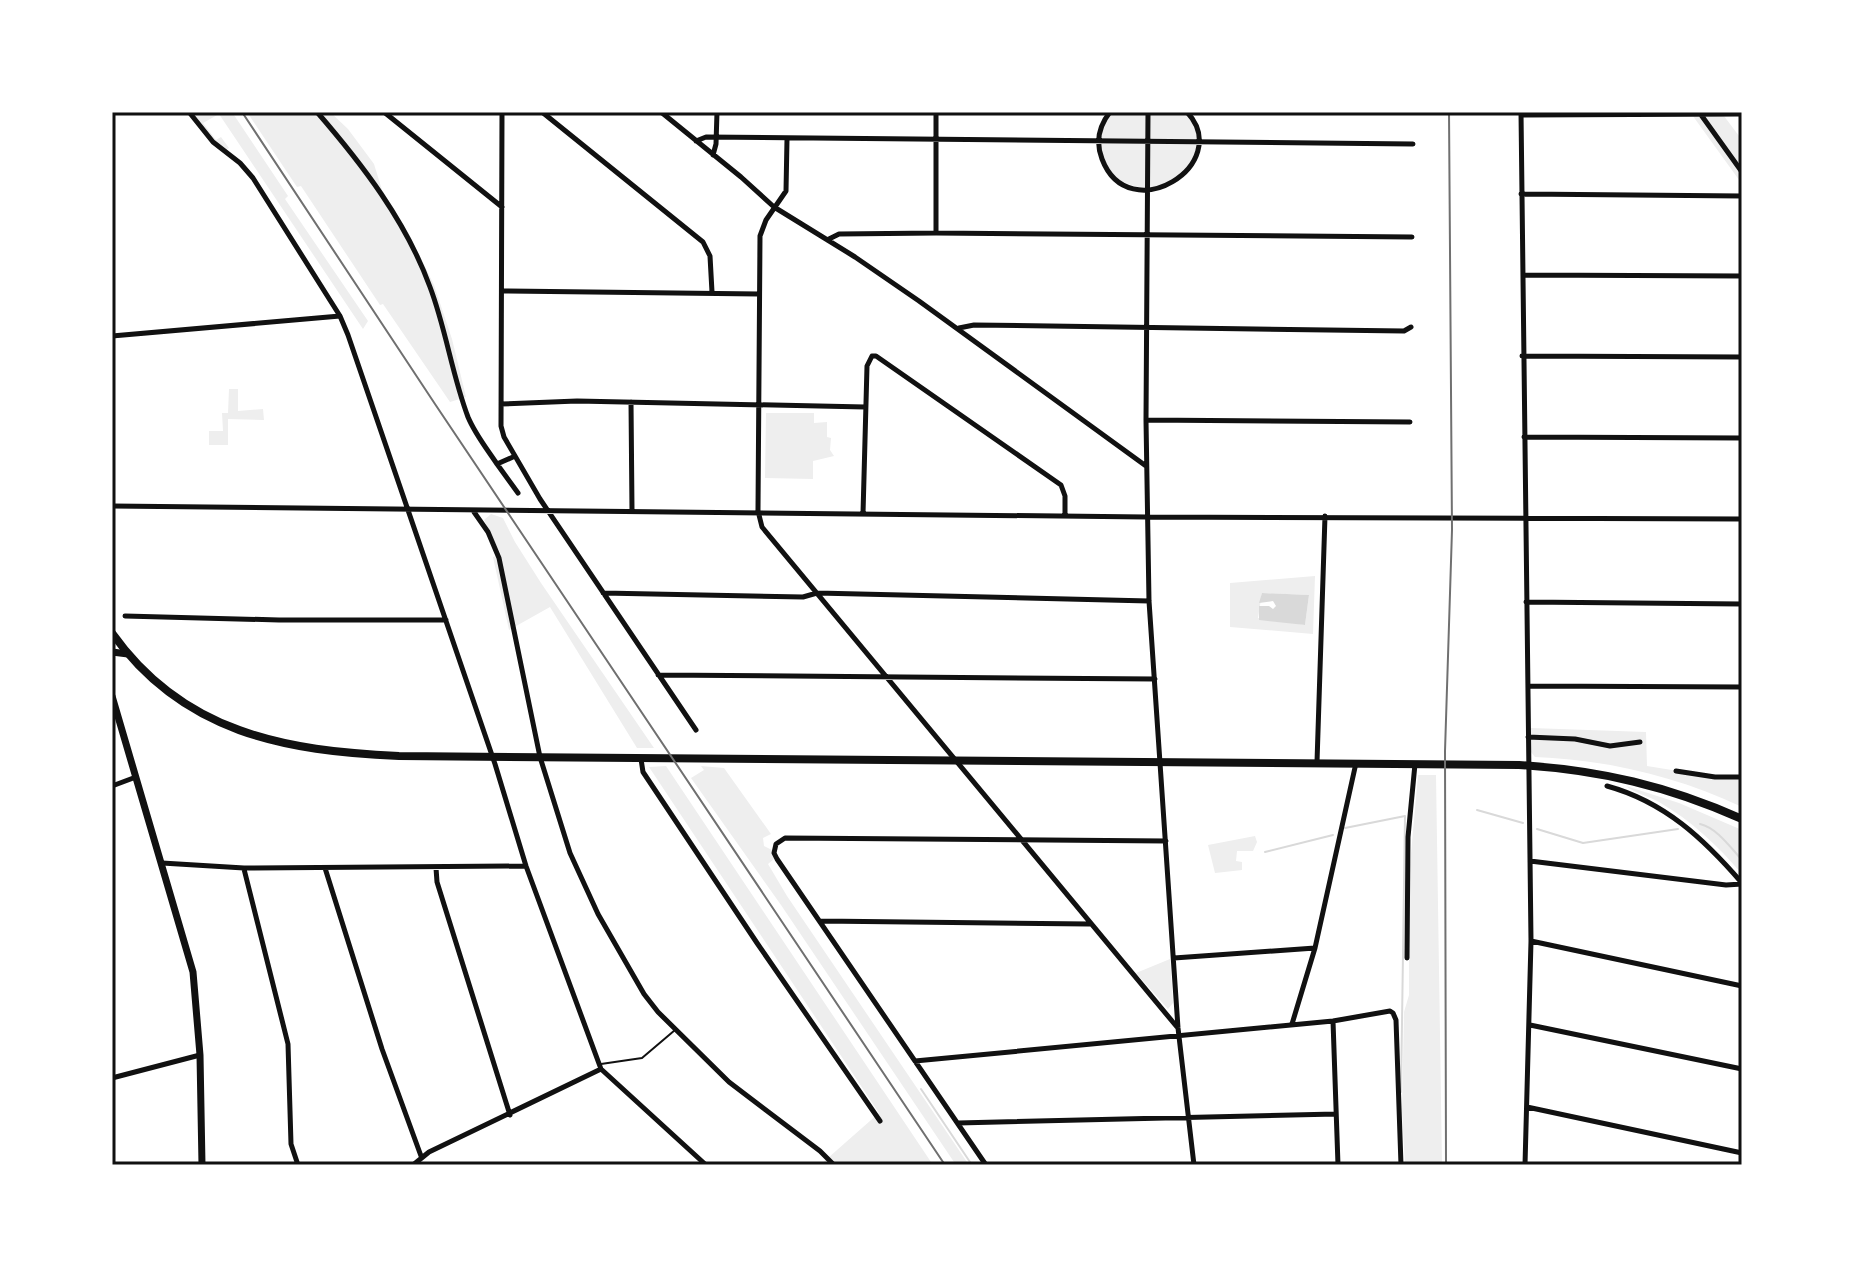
<svg xmlns="http://www.w3.org/2000/svg" width="1854" height="1277" viewBox="0 0 1854 1277" font-family="'Fira Sans Condensed',sans-serif">
  <rect width="100%" height="100%" fill="#fff"/>
  <path fill="#eee" fill-rule="evenodd" d="M192,112H232L288,196L285,199L368,321L363,329L219,114L203,123L216,140L221,137L229,148L226,150L211,138Z
    M247,112H330L348,129L374,164L382,190L410,236L434,285L452,339L466,397L450,402L383,304L380,305L301,186L297,187Z
    M1110,112H1187L1200,142L1186,171L1155,190C1114,183 1111,179 1098,141Z
    M1690,112H1721L1742,140V184Z
    M229,389H238V411L263,409L264,420L228,419V445H209V431H223L222,413H228Z
    M766,413H814V423L827,422V437L831,438L830,450L834,456L813,461V479L765,478Z
    M491,514L503,518L515,542L541,583L654,748H637L550,607L509,630L493,557L501,555L484,520Z
    M1315,576L1313,634L1230,627V583ZM1262,593L1309,595L1305,625L1258,618Z
    M1531,728L1646,732L1647,766L1715,777H1742V807C1676,776 1608,760 1535,757L1531,752Z
    M666,766L933,1165H820L879,1113L649,767Z
    M701,766L724,768L771,834L763,838L764,846L772,850L774,859L768,864L787,896L969,1165H956L781,905L691,778L704,770Z
    M1418,775H1436L1442,1165H1405L1402,1111L1404,1012L1409,995V876Z
    M1626,786L1679,803L1742,830V874C1718,846 1692,821 1659,802C1649,796 1634,793 1626,786Z
    M1255,836L1257,842L1253,851H1237L1236,861L1242,862V870L1215,873L1208,845Z
    M1170,959L1173,1003L1168,1009L1136,973Z"/>
  <path fill="#d9d9d9" d="M1262,593L1309,595L1305,625L1259,620V606H1269L1273,609L1276,606L1273,601L1259,603Z"/>
  <g fill="none" stroke-linecap="round" stroke-linejoin="round">
    <path stroke="#d9d9d9" stroke-width="2" d="M1477,810L1523,823
      M1700,824C1717,828 1730,847 1742,860
      M1345,828L1405,816L1401,1092
      M1537,829L1583,843L1678,829
      M1265,852L1333,835
      M921,1089L972,1165"/>
    <path stroke="#111" stroke-width="2" d="M601,1064L642,1058L675,1030"/>
    <path stroke="#111" stroke-width="5" d="M189,112L213,142L240,163L253,178L340,316L348,335L495,764L526,866L601,1069L706,1165
      M317,112C362,164 406,221 430,287C446,329 452,375 468,417C475,434 487,449 497,464L513,457
      M384,112L502,207
      M502,112L501,426L504,437L540,499L696,730
      M542,112L703,242L710,256L712,292
      M661,112L741,177L774,207L855,257L919,301L1146,466
      M1110,112C1099,126 1095,141 1102,159C1129,230 1235,164 1187,112
      M1148,112L1146,420L1149,601L1178,1028L1194,1165
      M1521,112L1531,941L1525,1165
      M1699,112L1742,172
      M1521,115L1742,114
      M787,139L786,191L766,220L760,236L758,511L762,527L1177,1027
      M696,141L706,137L1413,144
      M713,155L716,144L717,112
      M1521,194L1742,196
      M936,233V112
      M827,240L839,234L936,233L1412,237
      M1523,275L1742,276
      M502,291L759,294
      M959,328L974,325L1404,331L1411,327
      M112,336L340,316
      M1522,356L1742,357
      M631,402L632,510
      M501,404L577,401L865,407
      M1146,420L1410,422
      M1524,437L1742,438
      M497,464L518,493
      M112,506L1146,517L1742,519
      M474,512L488,532L499,558L540,757L570,853L598,914L644,994L658,1012L729,1082L820,1151L834,1165
      M863,514L867,366L872,356H876L1061,485L1065,496V515
      M603,593L803,597L817,593L1149,601
      M1526,602L1742,604
      M125,616L279,620H446
      M658,675L1155,679
      M1528,686L1742,687
      M1528,737L1575,739L1610,746L1640,742
      M641,759L643,772L757,943L880,1121
      M1317,762L1325,516
      M1676,771L1715,777H1742
      M112,786L136,777
      M1607,786C1665,802 1704,839 1742,883
      M1530,861L1726,885L1742,884
      M162,863L244,868L526,866
      M325,868L382,1049L421,1156
      M436,868L437,882L510,1115
      M244,869L288,1044L291,1144L298,1165
      M820,921L1089,924
      M1531,941L1742,986
      M1174,958L1315,948
      M1407,958L1408,837L1415,764
      M1333,1021L1338,1165
      M1292,1024L1315,948L1356,763
      M1530,1025L1742,1069
      M915,1061L1333,1021L1390,1011L1393,1013L1396,1020L1401,1165
      M112,1078L200,1055
      M1527,1107L1742,1153
      M958,1123L1336,1114
      M413,1165L429,1152L601,1069
      M986,1165L777,859L774,853L776,844L785,838L1166,841"/>
    <path stroke="#111" stroke-width="7" d="M112,652L128,654
      M112,696L193,972L200,1055L202,1165"/>
    <path stroke="#111" stroke-width="8" d="M112,633C183,733 285,751 399,756L1519,765C1600,770 1668,786 1742,819"/>
    <path stroke="#707070" stroke-width="2" d="M242,112L435,404L945,1165
      M1446,1165L1445,751L1452,530L1449,112"/>
  </g>
  <rect width="1854" height="1277" fill="none" stroke="#ffffff" stroke-width="228"/>
  <rect x="114" y="114" width="1626" height="1049" fill="none" stroke="#111" stroke-width="3"/>
</svg>
